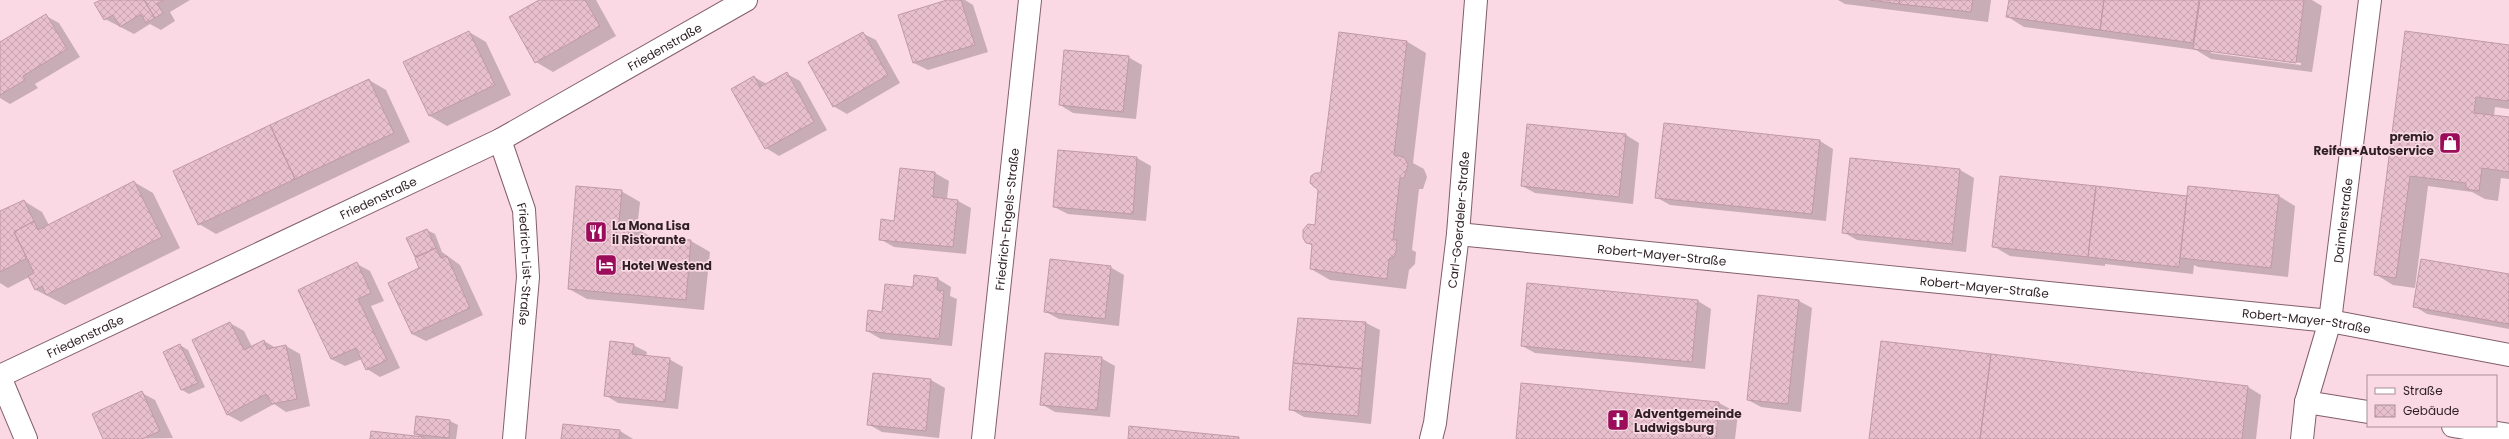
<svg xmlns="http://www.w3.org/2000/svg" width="2509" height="439" viewBox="0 0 2509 439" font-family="Poppins,sans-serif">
  <defs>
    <pattern id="building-cross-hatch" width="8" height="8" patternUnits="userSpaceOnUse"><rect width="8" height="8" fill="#e8bfcd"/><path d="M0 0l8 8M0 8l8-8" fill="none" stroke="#c7a4b0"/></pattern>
  </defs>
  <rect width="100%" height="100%" fill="#fad9e4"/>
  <path fill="#0003" fill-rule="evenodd" d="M103,0H190L170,12L175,21L161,30L150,24L134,34L105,19Z
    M541,0H596L616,36L553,72L536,62Z
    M951,0H965L973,5L988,52L928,70L914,63Z
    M1838,0H1991L1988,22L1845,4Z
    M2010,0H2312L2322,6L2312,72L2211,59L2196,50L2024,27L2008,17ZM2211,51L2301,63V65L2211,53Z
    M46,16L59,23L80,57L35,84L38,88L10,104L0,98V43Z
    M469,32L486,42L511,95L447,126L430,116L405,62Z
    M2406,32L2509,46V109L2495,107L2494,116L2509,118V179L2501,178L2498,201L2485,199L2472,192L2428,186L2415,288L2393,285L2375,274Z
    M862,33L876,40L900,83L847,114L833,106Z
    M1406,41L1426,53L1413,163L1424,169L1427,177L1423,189H1419L1412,250L1416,252L1415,264L1409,270L1406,289L1330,280L1311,269L1313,246L1307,243L1316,226L1322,174Z
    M1128,57L1142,65L1136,119L1073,113L1060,105Z
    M787,74L800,81L827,130L779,156L766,148L754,77L767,84Z
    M369,80L386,90L410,142L216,234L199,224Z
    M1664,124L1820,141L1833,149L1826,221L1670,205L1656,197Z
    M1626,135L1639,143L1633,204L1535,193L1522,186Z
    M1059,151L1137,158L1151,166L1146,221L1068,214L1054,207Z
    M1851,159L1960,170L1974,178L1966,252L1857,240L1843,232Z
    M901,170L935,173L949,181L947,199L958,201L971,208L966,254L894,247L880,239L895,222Z
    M134,182L153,193L180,248L65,305L36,290L29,277L8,288L0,283V213L24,201L42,212L49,225Z
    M621,191L640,202L637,229L648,235V238L691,241L710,252L704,310L587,299L569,289Z
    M2279,196L2295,206L2288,277L2198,267L2194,265L2193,274L2105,264V266L2010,256L1993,246L2188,197Z
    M427,230L435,234L442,252L460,265L483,315L426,341L412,334L421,269L416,256Z
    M357,264L370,271L384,301L371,306L400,368L380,377L367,369L362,359L345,366L331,359Z
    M1110,267L1124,275L1119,326L1059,319L1046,312Z
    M2509,275V329L2427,314L2414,306Z
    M915,276L938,279L951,287L950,296L957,299L952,346L881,339L867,331L883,313L914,289Z
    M1528,284L1698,301L1711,309L1705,369L1535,353L1522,346Z
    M1799,301L1812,308L1801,412L1761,407L1748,400Z
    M1299,319L1366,323L1380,330L1371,424L1304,417L1290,409Z
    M230,323L244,331L252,347L264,341L276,348L286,346L300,354L310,406L286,412L274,404L241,422L228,415L193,340Z
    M1882,342L2248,387L2261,395L2256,439H1870Z
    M180,345L188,350L205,387L189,394L182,390L164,352Z
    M633,345L647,352L646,357L669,359L683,367L678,409L618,403L605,395Z
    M1101,358L1115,366L1110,417L1055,412L1041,404Z
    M874,374L931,380L945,388L939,438L882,432L868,424Z
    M1522,384L1719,403L1738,413L1735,439H1517Z
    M142,393L155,400L173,438L104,439Z
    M417,418L450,421L458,425L456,439H372L421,437L415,434Z
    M620,431L633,439H562Z"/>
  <path fill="url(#building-cross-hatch)" stroke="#c099a7" d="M101,0H144L155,18L146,23L141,14L120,27L113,15L104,20L94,3Z
    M144,0H164L157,4L163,13L155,18Z
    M539,0H585L600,26L535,63L509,17Z
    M947,0H961L975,45L913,63L898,15Z
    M1870,0H1900L1899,4Z
    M1900,0H1973L1971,12L1899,4Z
    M2009,0H2104L2100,30L2006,17Z
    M2104,0H2199L2193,43L2100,30Z
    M2200,0H2304L2296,63L2193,49Z
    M46,14L67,49L23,76L25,80L0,95V42Z
    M469,31L495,85L429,116L403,62Z
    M2405,31L2509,45V101L2476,97L2474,113L2509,117V172L2482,168L2479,191L2466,189V183L2410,176L2396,278L2374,275Z
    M863,32L888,75L833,107L808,62Z
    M1339,32L1407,41L1394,155L1404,157L1408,165L1404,178H1400L1393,240H1397L1396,252L1394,257L1389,259L1387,279L1310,269L1312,244L1306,243L1303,238V230L1308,224L1315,225L1318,190L1310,183L1311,176L1315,173H1321Z
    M1064,50L1129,56L1123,112L1059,105Z
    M787,72L814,122L765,149L731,89L754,76L760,87Z
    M369,79L394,133L295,179L270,125Z
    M1664,123L1820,140L1812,214L1655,198Z
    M1527,124L1626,134L1619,197L1521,186Z
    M270,125L295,179L198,225L173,171Z
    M1058,150L1137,157L1133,214L1053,207Z
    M1850,158L1960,169L1952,244L1842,233Z
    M900,168L935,172L933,197L958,200L953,247L879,240L881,219L894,221Z
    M2000,176L2096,186L2088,257L1992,247Z
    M134,181L162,237L46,295L42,286L35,290L28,276L34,273L14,232L34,221L38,230Z
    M576,186L622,190L619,222L630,224L628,235L691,240L686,300L568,289Z
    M2096,186L2187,196L2179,267L2088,257Z
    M2188,186L2279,195L2271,268L2180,258Z
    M24,200L34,221L14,232L27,258L0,272V211Z
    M427,229L436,248L415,257L406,238Z
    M436,248L441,258L447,256L470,308L412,334L388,283L419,268L415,258Z
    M1050,259L1111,266L1105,319L1044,312Z
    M2421,259L2509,274V324L2413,307Z
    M357,262L371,293L358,299L387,360L366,370L356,348L331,359L298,290Z
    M914,275L938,278L937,290L944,291L939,339L866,331L868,310L882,312L885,284L913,287Z
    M1527,283L1698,300L1692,362L1521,346Z
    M1758,295L1799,300L1788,404L1747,400Z
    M1298,318L1366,322L1362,369L1293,363Z
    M230,322L244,350L264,340L267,349L286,345L297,399L272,404L266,394L227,415L192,340Z
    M610,341L634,344L632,354L670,358L665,402L604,396Z
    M1881,341L1991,354L1980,439H1869Z
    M180,344L198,383L181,390L163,352Z
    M1045,353L1102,357L1097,410L1040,405Z
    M1991,354L2248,386L2242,439H1980Z
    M1293,363L1362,369L1358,416L1289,410Z
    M873,373L931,379L926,431L867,425Z
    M1521,383L1719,402L1716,439H1516Z
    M142,391L160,431L142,439H103L92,414Z
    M416,416L450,420L449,438L414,434Z
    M563,424L620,430L619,439H561Z
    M1129,426L1239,437V439H1128Z
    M371,431L424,437V439H370Z"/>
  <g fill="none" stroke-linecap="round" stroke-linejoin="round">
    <g stroke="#825e6b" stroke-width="24">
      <g id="minor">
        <path id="s1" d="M500,140L524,210L528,277L514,439"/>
        <path id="s2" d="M1458,234L2330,321L2509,355"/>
        <path id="s3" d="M0,376L500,140L746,0"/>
        <path d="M0,377L26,439"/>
        <path d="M2306,402L2368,412"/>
        <path d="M2453,426L2509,435"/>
        <path id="s4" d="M983,439L1030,0"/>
        <path id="s5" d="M1431,439L1435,423L1458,234L1476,0"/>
        <path id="s6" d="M2302,439L2306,402L2330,321L2370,0"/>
      </g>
    </g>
    <use href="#minor" stroke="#fff" stroke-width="22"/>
  </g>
  <defs>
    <g id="shop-square" transform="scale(1.15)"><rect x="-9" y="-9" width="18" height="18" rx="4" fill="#9b0c5b" stroke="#fad9e4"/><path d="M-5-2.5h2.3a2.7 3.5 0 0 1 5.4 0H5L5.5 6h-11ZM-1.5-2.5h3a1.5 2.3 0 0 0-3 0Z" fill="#fff"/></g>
    <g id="restaurant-square" transform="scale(1.15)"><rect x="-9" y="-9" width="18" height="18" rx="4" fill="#9b0c5b" stroke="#fad9e4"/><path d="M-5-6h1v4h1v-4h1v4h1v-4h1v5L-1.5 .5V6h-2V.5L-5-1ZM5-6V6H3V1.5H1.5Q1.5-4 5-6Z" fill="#fff"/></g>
    <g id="hotel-square" transform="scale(1.15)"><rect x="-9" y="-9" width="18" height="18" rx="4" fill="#9b0c5b" stroke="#fad9e4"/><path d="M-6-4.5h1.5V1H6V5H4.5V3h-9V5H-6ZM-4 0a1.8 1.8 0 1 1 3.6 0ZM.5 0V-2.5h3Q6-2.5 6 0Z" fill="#fff"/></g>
    <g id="church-square" transform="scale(1.15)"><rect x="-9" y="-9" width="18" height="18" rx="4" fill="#9b0c5b" stroke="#fad9e4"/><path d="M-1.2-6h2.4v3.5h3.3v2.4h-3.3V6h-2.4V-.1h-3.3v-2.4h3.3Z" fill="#fff"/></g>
  </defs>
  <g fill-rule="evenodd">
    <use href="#shop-square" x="2450" y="143"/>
    <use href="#restaurant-square" x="596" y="232"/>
    <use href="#hotel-square" x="606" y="265"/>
    <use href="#church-square" x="1618" y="420"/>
  </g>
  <g text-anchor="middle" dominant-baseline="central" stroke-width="3.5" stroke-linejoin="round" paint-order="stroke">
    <g font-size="12" fill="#2e1f24" stroke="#fad9e4">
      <text stroke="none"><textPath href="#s3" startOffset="742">Friedenstraße</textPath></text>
      <text stroke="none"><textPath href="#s3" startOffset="418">Friedenstraße</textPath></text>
      <text stroke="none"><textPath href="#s4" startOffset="221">Friedrich-Engels-Straße</textPath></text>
      <text stroke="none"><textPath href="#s5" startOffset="221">Carl-Goerdeler-Straße</textPath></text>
      <text stroke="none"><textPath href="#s6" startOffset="223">Daimlerstraße</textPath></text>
      <text stroke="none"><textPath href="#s2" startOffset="205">Robert-Mayer-Straße</textPath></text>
      <text stroke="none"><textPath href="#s1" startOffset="128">Friedrich-List-Straße</textPath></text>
      <text stroke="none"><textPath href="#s2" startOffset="529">Robert-Mayer-Straße</textPath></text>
      <text stroke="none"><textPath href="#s2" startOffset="853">Robert-Mayer-Straße</textPath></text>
      <text stroke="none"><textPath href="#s3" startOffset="94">Friedenstraße</textPath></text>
    </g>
    <g font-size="12" font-weight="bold" fill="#2e1f24" stroke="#fad9e4" text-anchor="start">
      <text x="2434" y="136" text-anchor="end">premio<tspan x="2434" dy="14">Reifen+Autoservice</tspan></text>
      <text x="612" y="225">La Mona Lisa<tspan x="612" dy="14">il Ristorante</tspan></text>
      <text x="622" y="265">Hotel Westend</text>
      <text x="1634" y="413">Adventgemeinde<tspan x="1634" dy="14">Ludwigsburg</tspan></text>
    </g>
  </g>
  <rect x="2367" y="375" width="130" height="52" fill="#fad9e4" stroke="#a88f97"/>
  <rect x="2375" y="388" width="20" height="6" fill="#ffffff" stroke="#a88f97"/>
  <text x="2403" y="395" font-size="12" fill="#2e1f24">Straße</text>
  <rect x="2375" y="405" width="20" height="12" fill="url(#building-cross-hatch)" stroke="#a88f97"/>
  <text x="2403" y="415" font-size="12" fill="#2e1f24">Gebäude</text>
</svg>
